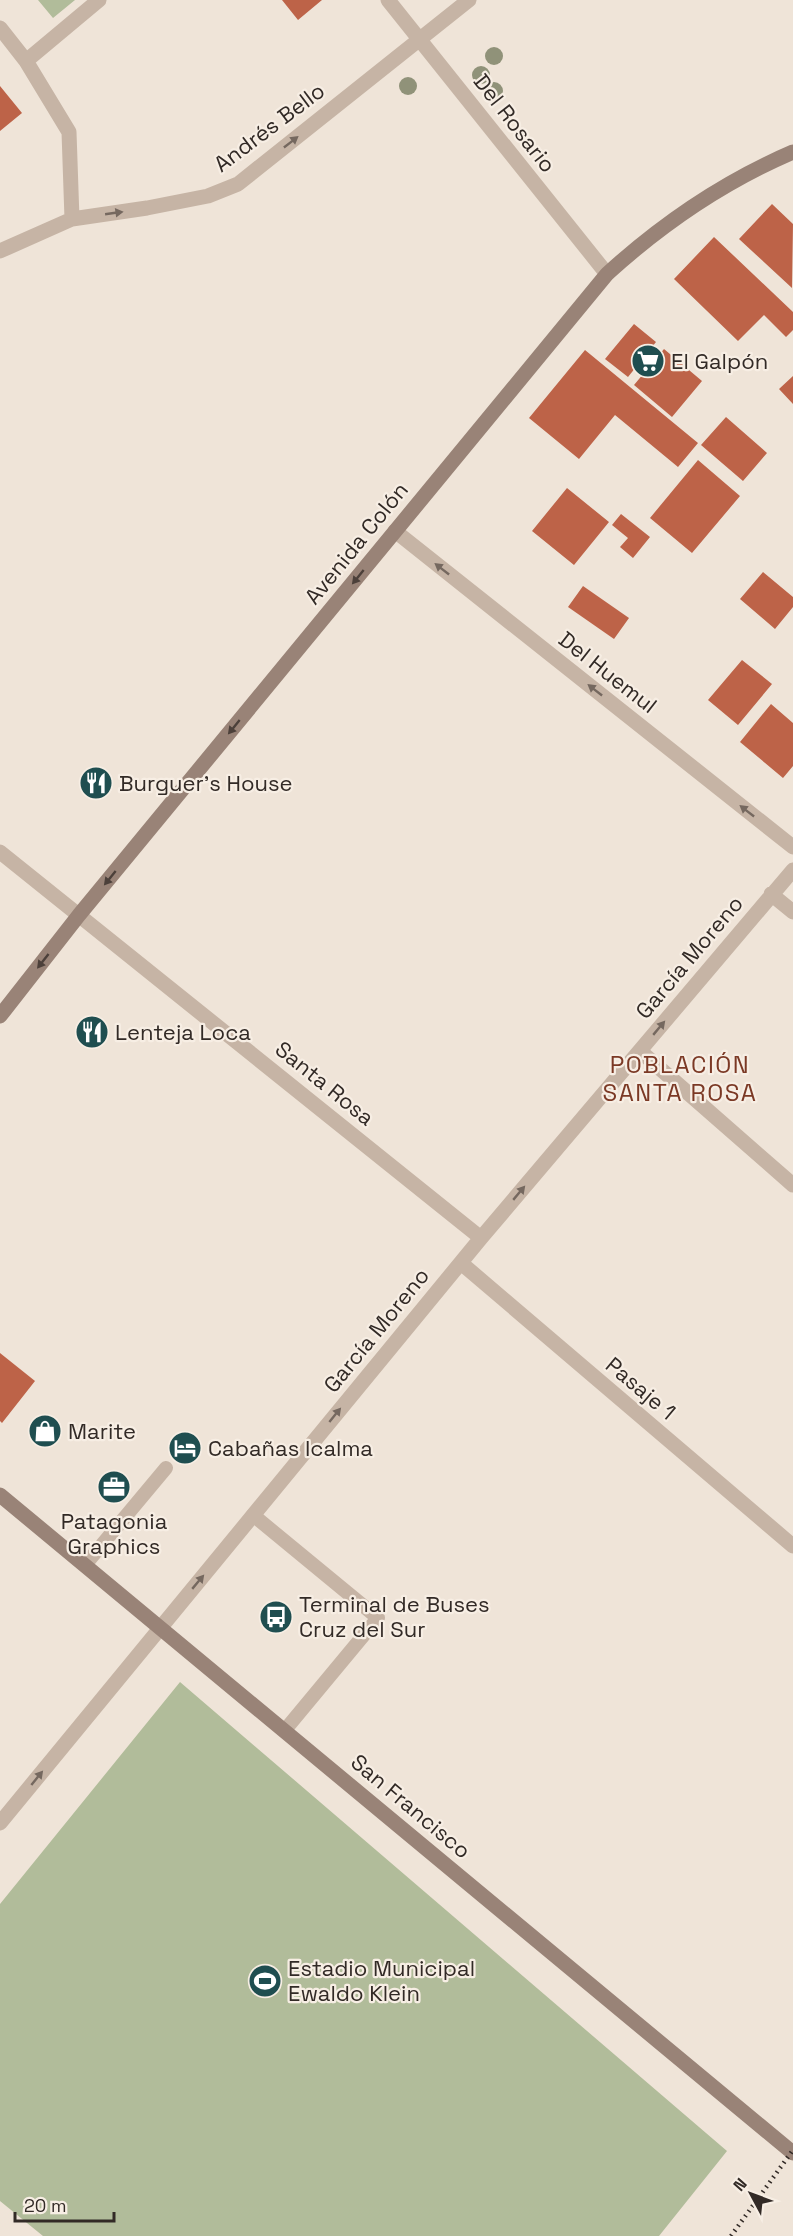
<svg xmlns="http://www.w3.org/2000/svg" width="793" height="2236" viewBox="0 0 793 2236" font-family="'Space Grotesk',sans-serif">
  <rect width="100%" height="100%" fill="#efe4d8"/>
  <path fill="#b1bc9a" d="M38,0H75L53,18Z
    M180,1682L727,2151L659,2236H43L0,2201V1904Z"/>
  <path fill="#bd6348" d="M282,0H322L298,20Z
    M0,86L22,113L0,131Z
    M772,204L793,224L792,288L739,239Z
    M714,237L793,312V330L786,337L764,315L738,341L674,279Z
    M634,324L656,342L628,377L605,359Z
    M664,349L702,381L672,417L634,385Z
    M585,350L698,443L678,467L615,415L579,459L529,418Z
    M793,376V404L779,389Z
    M726,417L767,453L743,481L701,445Z
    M698,460L740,496L692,553L650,518Z
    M567,488L609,522L574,565L532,531Z
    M621,514L650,537L633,558L620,547L628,538L612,525Z
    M763,572L793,597V607L775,629L740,599Z
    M583,586L629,618L614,639L568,607Z
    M742,660L772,684L738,725L708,700Z
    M771,704L793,723V766L783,778L740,742Z
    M0,1353L35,1381L2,1423L0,1421Z"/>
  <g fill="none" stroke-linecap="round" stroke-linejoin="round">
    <path stroke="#c6b4a5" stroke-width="14" d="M253,1515L378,1618L285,1730
      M85,1565L166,1468"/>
    <path stroke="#c6b4a5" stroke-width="15" d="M388,0L607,274
      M0,28L26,61L69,132L72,219
      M26,61L99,0
      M0,251L72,219L147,208L208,196L238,184L469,0
      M395,531L793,847
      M0,852L481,1238
      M771,894L793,912
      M640,1051L793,1185
      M461,1263L793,1546
      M0,1823L481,1238L793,870"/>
    <path stroke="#998377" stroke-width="15" d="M0,1016L79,915L607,274C663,223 723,182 793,152
      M0,1495L793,2153"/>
    <path stroke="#322a26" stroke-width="4.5" stroke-dasharray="1.5 4.5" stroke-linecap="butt" d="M731,2236L793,2150"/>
  </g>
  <g fill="#909279">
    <circle cx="494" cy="56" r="9"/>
    <circle cx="481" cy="75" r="9"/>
    <circle cx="408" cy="86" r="9"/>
    <circle cx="494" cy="91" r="9"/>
  </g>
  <defs><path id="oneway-solid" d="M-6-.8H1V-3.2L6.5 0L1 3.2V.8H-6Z" transform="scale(1.5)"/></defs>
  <g fill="#75685f">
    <use href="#oneway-solid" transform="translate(291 142) rotate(-38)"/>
    <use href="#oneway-solid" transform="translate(114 213) rotate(-8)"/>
    <use href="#oneway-solid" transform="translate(442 569) rotate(-142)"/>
    <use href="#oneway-solid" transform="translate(595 690) rotate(-142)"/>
    <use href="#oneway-solid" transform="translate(747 811) rotate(-142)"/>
    <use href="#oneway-solid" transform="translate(659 1028) rotate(-50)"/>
    <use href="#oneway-solid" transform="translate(519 1193) rotate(-50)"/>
    <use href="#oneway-solid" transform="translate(335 1415) rotate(-51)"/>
    <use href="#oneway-solid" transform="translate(198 1582) rotate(-50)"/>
    <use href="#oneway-solid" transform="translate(37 1778) rotate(-51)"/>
  </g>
  <g fill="#4c403a">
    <use href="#oneway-solid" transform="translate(358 577) rotate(129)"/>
    <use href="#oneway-solid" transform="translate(234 727) rotate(129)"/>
    <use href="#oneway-solid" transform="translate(110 878) rotate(129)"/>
    <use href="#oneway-solid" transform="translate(43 961) rotate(128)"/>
  </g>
  <defs>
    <g id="supermarket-disc" transform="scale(1.725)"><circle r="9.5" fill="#1f4e50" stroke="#f7eee4"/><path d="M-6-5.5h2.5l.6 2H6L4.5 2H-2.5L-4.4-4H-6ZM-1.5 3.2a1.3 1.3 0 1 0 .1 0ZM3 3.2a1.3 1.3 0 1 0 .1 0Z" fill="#fff"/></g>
    <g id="restaurant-disc" transform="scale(1.725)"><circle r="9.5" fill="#1f4e50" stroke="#f7eee4"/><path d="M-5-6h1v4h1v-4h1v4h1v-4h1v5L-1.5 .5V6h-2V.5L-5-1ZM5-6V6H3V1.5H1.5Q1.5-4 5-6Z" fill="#fff"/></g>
    <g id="shop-disc" transform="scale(1.725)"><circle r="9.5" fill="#1f4e50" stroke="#f7eee4"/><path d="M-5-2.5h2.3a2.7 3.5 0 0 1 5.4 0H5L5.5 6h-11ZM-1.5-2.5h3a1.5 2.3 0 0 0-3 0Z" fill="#fff"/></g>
    <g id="hotel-disc" transform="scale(1.725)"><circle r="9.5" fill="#1f4e50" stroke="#f7eee4"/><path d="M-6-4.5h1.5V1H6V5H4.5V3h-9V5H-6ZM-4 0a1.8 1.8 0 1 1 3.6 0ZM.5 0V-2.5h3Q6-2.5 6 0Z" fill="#fff"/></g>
    <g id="office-disc" transform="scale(1.725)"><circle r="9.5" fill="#1f4e50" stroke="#f7eee4"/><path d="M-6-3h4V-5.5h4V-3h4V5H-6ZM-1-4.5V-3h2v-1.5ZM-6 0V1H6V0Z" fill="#fff"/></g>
    <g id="bus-disc" transform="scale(1.725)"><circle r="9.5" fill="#1f4e50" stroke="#f7eee4"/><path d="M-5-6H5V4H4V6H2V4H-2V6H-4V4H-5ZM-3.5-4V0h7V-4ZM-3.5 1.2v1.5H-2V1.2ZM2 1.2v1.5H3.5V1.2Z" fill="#fff"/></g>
    <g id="stadium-disc" transform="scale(1.725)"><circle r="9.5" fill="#1f4e50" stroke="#f7eee4"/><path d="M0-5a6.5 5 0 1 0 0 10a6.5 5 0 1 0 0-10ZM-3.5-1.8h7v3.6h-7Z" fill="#fff"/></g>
  </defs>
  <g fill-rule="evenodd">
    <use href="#supermarket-disc" x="648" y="361"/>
    <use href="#restaurant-disc" x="96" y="783"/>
    <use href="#restaurant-disc" x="92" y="1032"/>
    <use href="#shop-disc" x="45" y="1431"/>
    <use href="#hotel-disc" x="185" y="1448"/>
    <use href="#office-disc" x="114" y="1487"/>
    <use href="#bus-disc" x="276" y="1617"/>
    <use href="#stadium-disc" x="265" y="1981"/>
  </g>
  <g text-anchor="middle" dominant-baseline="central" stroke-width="4.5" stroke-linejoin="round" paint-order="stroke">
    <g font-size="22" fill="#322a26" stroke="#f7eee4">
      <text transform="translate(515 123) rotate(52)">Del Rosario</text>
      <text transform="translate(269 127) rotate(-37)">Andrés Bello</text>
      <text transform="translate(356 543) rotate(-51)">Avenida Colón</text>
      <text transform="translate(608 672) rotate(38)">Del Huemul</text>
      <text transform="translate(689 957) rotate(-50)">García Moreno</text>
      <text transform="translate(325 1083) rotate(39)">Santa Rosa</text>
      <text transform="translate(376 1330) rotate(-51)">García Moreno</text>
      <text transform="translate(641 1388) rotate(40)">Pasaje 1</text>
      <text transform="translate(411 1806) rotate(40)">San Francisco</text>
    </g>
    <g font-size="22" fill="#322a26" stroke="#f7eee4" text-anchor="start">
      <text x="671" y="361">El Galpón</text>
      <text x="119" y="783">Burguer's House</text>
      <text x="115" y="1032">Lenteja Loca</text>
      <text x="68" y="1431">Marite</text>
      <text x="208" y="1448">Cabañas Icalma</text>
      <text x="114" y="1521" text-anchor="middle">Patagonia<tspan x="114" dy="25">Graphics</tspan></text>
      <text x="299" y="1604">Terminal de Buses<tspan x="299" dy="25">Cruz del Sur</tspan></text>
      <text x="288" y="1968">Estadio Municipal<tspan x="288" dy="25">Ewaldo Klein</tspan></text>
    </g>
    <g font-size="24" letter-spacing="1.5" fill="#7b3925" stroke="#f7eee4">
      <text x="680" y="1064">POBLACIÓN<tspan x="680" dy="28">SANTA ROSA</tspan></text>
    </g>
  </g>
  <g transform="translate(751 2194) rotate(311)" stroke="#f7eee4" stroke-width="4.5" paint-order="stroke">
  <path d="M0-4.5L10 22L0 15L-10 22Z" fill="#322a26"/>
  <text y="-9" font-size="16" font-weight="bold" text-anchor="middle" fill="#322a26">N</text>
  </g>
  <path d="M15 2212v9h99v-9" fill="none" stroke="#322a26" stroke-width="3"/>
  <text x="24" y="2212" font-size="18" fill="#322a26" stroke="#f7eee4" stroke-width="4.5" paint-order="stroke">20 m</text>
</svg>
